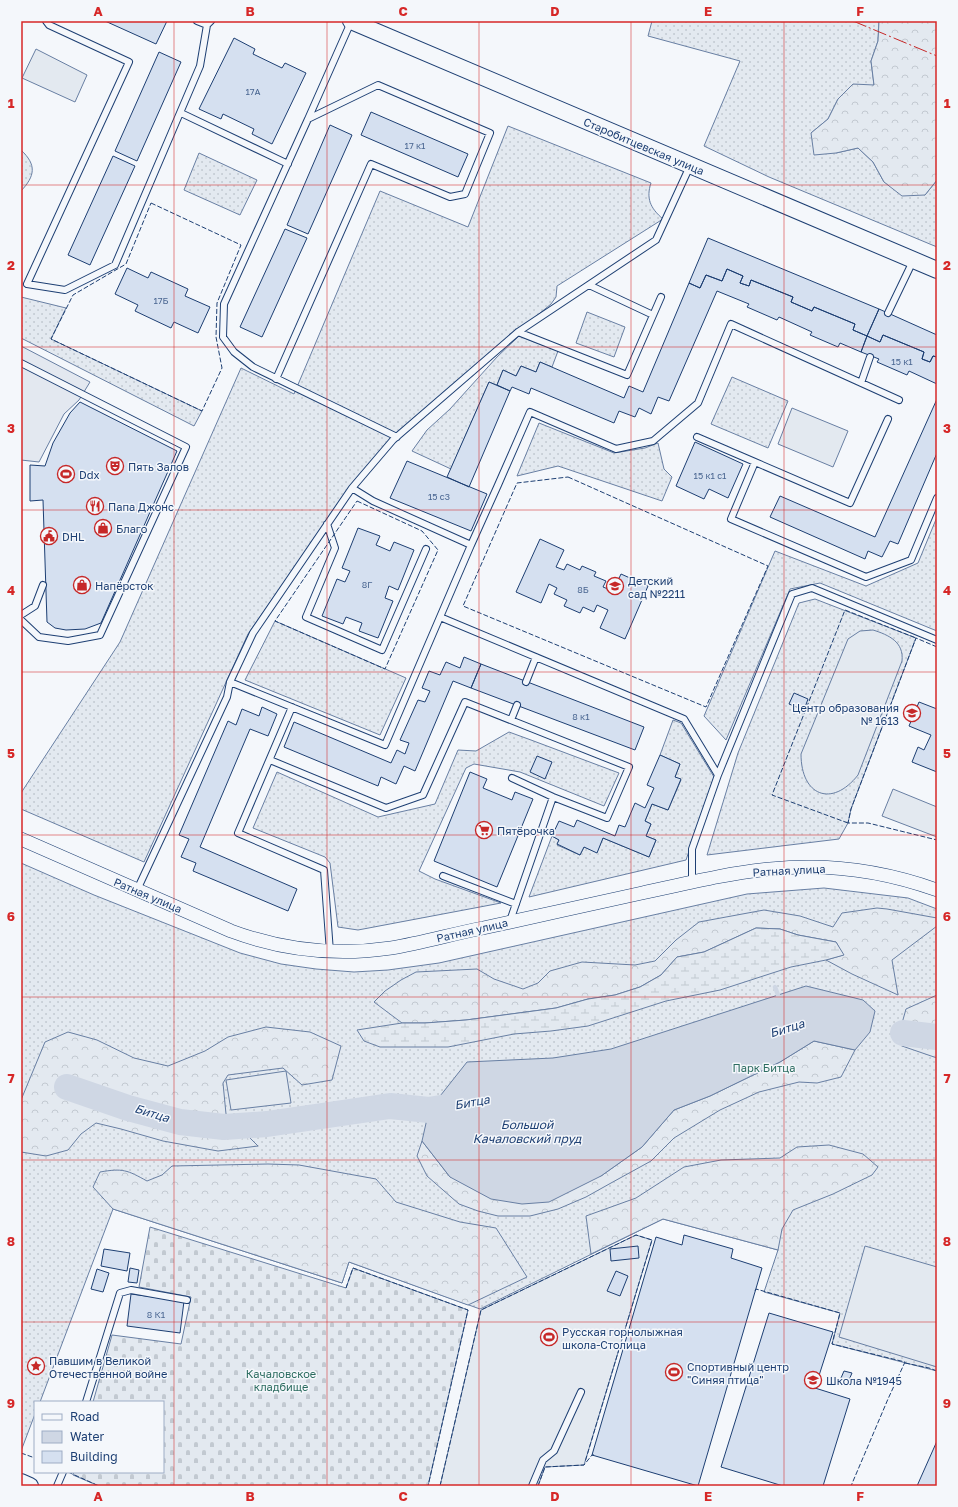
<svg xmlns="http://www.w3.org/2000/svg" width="958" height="1507" viewBox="0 0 958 1507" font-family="'Golos Text',sans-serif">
  <defs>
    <pattern id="grass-dots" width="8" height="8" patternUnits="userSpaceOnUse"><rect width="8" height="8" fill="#e3e9f0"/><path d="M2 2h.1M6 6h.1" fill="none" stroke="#c2c9d1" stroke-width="1.8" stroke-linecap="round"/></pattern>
    <pattern id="forest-crowns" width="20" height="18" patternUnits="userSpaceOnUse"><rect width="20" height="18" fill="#e3e9f0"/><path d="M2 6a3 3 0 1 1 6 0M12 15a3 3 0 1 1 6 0" fill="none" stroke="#c2c9d1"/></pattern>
    <pattern id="wetland-marsh" width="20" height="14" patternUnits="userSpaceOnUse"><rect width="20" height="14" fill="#e3e9f0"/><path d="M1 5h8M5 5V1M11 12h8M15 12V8" fill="none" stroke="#c2c9d1"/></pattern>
    <pattern id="cemetery-stones" width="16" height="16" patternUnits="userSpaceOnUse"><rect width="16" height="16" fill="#e3e9f0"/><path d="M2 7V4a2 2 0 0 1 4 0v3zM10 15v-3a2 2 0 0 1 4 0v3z" fill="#c2c9d1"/></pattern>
  </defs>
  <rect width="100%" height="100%" fill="#f4f7fb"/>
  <path fill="url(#grass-dots)" stroke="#687fa3" d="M652,21H879L878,41L871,61L874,85L838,99L828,119L811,133L836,153L858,148L873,162L884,182L925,195L937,180V247L769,177L704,146L740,61L648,36Z
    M508,126L651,183C646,198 650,208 663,219L557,286L556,297L551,304L410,421L354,483L248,634L144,862L21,809V793L120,642L241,368L294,394L380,191L468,227Z
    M21,150C37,165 35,176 21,191Z
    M199,153L257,180L240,215L184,190Z
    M21,297L66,308L51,339L202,411L194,426L21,338Z
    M587,312L625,327L614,357L576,343Z
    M519,336L558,351L552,367L540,362L536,372L521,366L516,376L503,370L497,385L489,382L451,469L412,451L427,430L450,409L497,357Z
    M732,377L788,401L768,448L711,424Z
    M539,423L614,453L645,448L658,443L664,469L672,477L662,501L558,466L517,476Z
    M937,517V631L820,583L790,589L726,740L704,716L775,551L866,586L918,563Z
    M815,599L916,638L851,809L848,823L839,839L707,855L738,753L799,603Z
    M275,621L406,678L380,735L245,680Z
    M673,720L681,723L714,777L686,860L529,897L552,836L559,840L557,845L580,855L584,847L597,852L603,838L649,857L656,840L646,836L651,824L645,821L652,804L668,810L681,780L675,777L680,764L660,755Z
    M509,732L531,740L619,773L604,806L520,772L474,764L466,768L419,871L435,879L501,903L358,930L338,927L330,863L325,857L253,828L277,772L378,817L435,804L458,750L476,751Z
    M21,863L94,895L240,953L281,964L316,969L354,972L388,970L439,963L747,894L824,888L908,898L937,909V1371L832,1344L840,1313L764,1292L778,1250L663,1219L480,1309L349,1262L342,1283L113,1209L40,1402H35V1414L21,1451Z"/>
  <path fill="url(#forest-crowns)" stroke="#687fa3" d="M879,21H937V180L925,195L902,196L884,182L873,162L858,148L836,153L814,155L811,133L828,119L838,99L853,84L874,85L871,61L878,41Z
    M877,908L887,909L937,918V926L892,960L898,995L852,974L826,960L843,955L836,942L798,935L780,929L756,928L704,952L677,957L661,975L640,987L615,995L588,999L556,1008L466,1020L425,1023H402L374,1002L385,991L401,980L416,972L477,969L494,979L523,989L538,983L550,971L582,962L635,965L655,961L676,940L699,922L764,910L800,916L833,927L842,913Z
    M937,995V1058L902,1046L897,1041L906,1009Z
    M266,1027L310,1032L341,1046L332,1080L302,1085L283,1068L228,1075L223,1083L226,1114L258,1146L218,1151L163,1141L121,1129L96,1123L81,1134L68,1150L46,1156L21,1152V1100L45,1042L68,1032L97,1040L134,1058L168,1066L205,1051L228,1037Z
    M814,1041L855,1050L841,1077L817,1083L799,1082L759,1092L720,1110L674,1138L651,1161L611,1183L586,1197L558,1209L530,1216H498L478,1211L459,1204L427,1176L417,1156L422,1141L450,1177L601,1176L642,1147L674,1110L710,1096L780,1062Z
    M829,1145L863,1154L878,1167L872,1175L833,1194L793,1210L782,1229L778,1250L663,1219L591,1254L586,1216L636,1198L684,1167L721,1160L780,1158L797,1147Z
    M268,1164L299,1165L376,1179L396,1202L460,1222L496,1228L527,1277L468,1305L349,1262L342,1283L113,1209L93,1187L100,1172C123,1168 127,1170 147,1181L162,1175L172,1166Z"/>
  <path fill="url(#wetland-marsh)" stroke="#687fa3" d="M756,928L780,929L798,935L836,942L844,955L826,960L791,967L720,990L666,1001L588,1026L551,1031L514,1034L448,1047H380L364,1041L357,1030L402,1023H425L466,1020L556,1008L588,999L615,995L640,987L661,975L677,957L704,952Z"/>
  <path fill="url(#cemetery-stones)" stroke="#687fa3" d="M150,1227L346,1288L353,1268L468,1310L428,1486H99L73,1475L74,1472H163V1402H93L112,1335L181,1344L191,1297L139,1287Z"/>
  <path fill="#e3e9f0" stroke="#687fa3" d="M36,49L87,75L75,102L22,78Z
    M792,408L848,431L833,467L778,444Z
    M873,630C889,635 904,642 902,661L858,775C832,808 801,796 801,754L848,639L860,631Z
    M893,789L937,807V837L882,816Z
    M286,1071L291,1103L231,1110L226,1080Z
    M636,1235L652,1240L584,1465L545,1467L538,1486H440L481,1310Z
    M865,1246L937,1267V1367L839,1337Z"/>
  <path fill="#e3e8f0" stroke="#687fa3" d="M21,346L90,382L79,400L64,414L39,462L21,460Z"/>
  <path fill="#cfd7e4" stroke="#687fa3" d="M806,986L863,1000L875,1011L870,1032L855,1050L814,1041L780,1062L710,1096L674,1110L642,1147L601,1176L549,1202L522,1204L491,1199L450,1177L422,1141L429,1110L467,1062L553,1058L611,1049Z"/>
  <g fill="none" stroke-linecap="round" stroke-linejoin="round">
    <path stroke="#cfd7e4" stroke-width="4.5" d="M775,987L778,995"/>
    <path stroke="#cfd7e4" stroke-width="26" d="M903,1033L937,1037
      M67,1087L128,1108L180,1122L224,1127L267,1124L390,1106L429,1110L464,1104"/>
  </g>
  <path fill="#d5e0f0" stroke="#1d3f73" d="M105,21H167L156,44Z
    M234,38L255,49L253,54L282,68L285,63L306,73L272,144L252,134L254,129L223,114L221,119L199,109Z
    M159,52L181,62L137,161L115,151Z
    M371,112L468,154L458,177L361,135Z
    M330,125L352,135L308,234L287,225Z
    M113,156L135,166L90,265L68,255Z
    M285,229L307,238L262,337L240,327Z
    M708,238L879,309L867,336L853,330L855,324L814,307L812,311L791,302L793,297L751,280L749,286L740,283L743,276L727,269L722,281L706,275L700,288L689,283Z
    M127,268L148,278L151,272L188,289L185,296L210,307L198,333L174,322L171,328L135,311L138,305L115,294Z
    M727,269L743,276L740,283L749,286L751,280L793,297L791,302L812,311L814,307L855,324L853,330L867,336L861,352L840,343L838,347L810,335L812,332L779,317L777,320L747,307L749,304L717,291L669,401L658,397L651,414L639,408L635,417L619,411L614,423L531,388L529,394L512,387L510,391L497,385L503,370L516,376L521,366L536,372L540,362L624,398L629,386L643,392L689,283L700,288L706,275L722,281Z
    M879,309L937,335V357L933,356L930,362L922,359L924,352L883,335L880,342L867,336Z
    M883,335L924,352L922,359L930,362L933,356L937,357V384L909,371L907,375L877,362L879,359L861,352L867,336L880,342Z
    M489,382L510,391L469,487L447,477Z
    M937,399V453L898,544L890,541L882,557L868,551L865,559L770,517L780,496L875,537Z
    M80,402L177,451L101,623L85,629L66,630L55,628L47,622L43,500L30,501V465L45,466L53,443L70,413Z
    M695,442L743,464L728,498L709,489L704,499L676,486Z
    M407,461L487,494L471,531L390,498Z
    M358,528L380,536L376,545L390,551L394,542L414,550L398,590L389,586L385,598L393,601L378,638L359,631L362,623L346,617L343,624L322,616L337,579L345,582L350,571L342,568Z
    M540,539L564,550L556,567L564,570L567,564L580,570L582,566L596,572L594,576L606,581L603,587L613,591L621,574L648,586L625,639L600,628L608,610L597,605L594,612L583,607L580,613L564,606L567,600L554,594L557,588L549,584L541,603L516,592Z
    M464,657L481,664L471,688L453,681L415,771L404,766L396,784L381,777L378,786L284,747L294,722L391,763L397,750L405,754L409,743L400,740L418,700L425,702L430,691L422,688L429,671L440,675L446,662L460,668Z
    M481,664L644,727L635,750L471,688Z
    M794,693L808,699L804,710L789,704Z
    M919,702L937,709V772L912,762L918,747L924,750L931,735L909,726Z
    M262,707L277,714L268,736L250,729L200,847L297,889L288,911L193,871L196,863L181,857L189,839L179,835L228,721L236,725L242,709L259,716Z
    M660,755L680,764L675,777L681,779L668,810L652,804L645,821L651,824L646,836L656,840L649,857L603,838L597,853L584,847L580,855L557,844L559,840L552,836L559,821L574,827L577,820L615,836L619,825L625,827L635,803L645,808L654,788L647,785Z
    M537,756L552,762L545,779L530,772Z
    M470,772L487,779L483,788L512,800L515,792L533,799L497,887L434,861Z
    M684,1235L733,1249L731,1258L762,1268L698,1486L592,1455L656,1237L682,1245Z
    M638,1246L639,1258L611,1261L610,1249Z
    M104,1249L130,1253L127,1271L101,1266Z
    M130,1268L139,1270L137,1283L128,1282Z
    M97,1269L109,1273L103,1292L91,1289Z
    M616,1271L628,1276L620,1296L607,1291Z
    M131,1294L184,1301L180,1333L127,1326Z
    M769,1313L833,1332L815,1388L850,1399L823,1486H783L721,1467Z
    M844,1371L852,1373L849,1380L841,1378Z
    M937,1441V1486H917Z"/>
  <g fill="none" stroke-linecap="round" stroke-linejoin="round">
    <g stroke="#1d3f73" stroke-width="8">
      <path id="service" d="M46,21L49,25L129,62L27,284L65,290L115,265L200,66L207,25L211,21
        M197,21L207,25
        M181,113L288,164
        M308,119L351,22
        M589,285L653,315
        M888,313L913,261
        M518,332L627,375L661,297
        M21,363L186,447L100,635L68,641L39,637L21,620
        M276,379L371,164L450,197L465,194L490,133L378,85L308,119L224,304L223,337L234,352L253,367L397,437
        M861,383L870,357
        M888,419L850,503L755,462L731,519L866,577L911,560L937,498
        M697,437L755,462
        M352,488L373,501L471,545L440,617L684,719L718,775L692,849V882
        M327,524L335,548L306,617L382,650L426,549
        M471,545L498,485L530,412L616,449L653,441L698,403L731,324L899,400
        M21,615L35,606L43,585
        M230,682L385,745L440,617
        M526,682L536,657
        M292,707L238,833L324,870L330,952
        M511,720L517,705
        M270,760L386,808L423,795L465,702L629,767L607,818L553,797L512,778
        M718,775L792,594L812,588L937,640
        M443,876L516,904
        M137,890L227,697L230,682L253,633L352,488L393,440L518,332L656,240L690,166
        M510,921L553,797
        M86,1402L120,1293L131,1290L187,1300
        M57,1486L63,1472
        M532,1486L543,1460L554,1451L581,1392"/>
    </g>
    <g stroke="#1d3f73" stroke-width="14">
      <path id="minor" d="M21,839L231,931C282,950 337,956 391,948C422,943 452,934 483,928C536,916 589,905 642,893C684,884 727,873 770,869C827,863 884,871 937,890"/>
    </g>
    <g stroke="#1d3f73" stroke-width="18">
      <path id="tertiary" d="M351,21L937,270
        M21,1482L30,1486"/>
    </g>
    <use href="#service" stroke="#f4f7fb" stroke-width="6"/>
    <use href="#minor" stroke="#f4f7fb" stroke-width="13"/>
    <use href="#tertiary" stroke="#f4f7fb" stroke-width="16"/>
    <path stroke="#1d3f73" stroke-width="1" stroke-dasharray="5 2" stroke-linecap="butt" d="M151,203L241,245L217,303L216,337L222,368L202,411L51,339L73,295L126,264Z
      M568,477L768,566L706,707L463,606L517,483Z
      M357,501L422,531L438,550L385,669L275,621Z
      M937,647L916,638L851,809L848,823H868L937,840
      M848,823L772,795L845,610L916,638
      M346,1288L353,1268L468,1310L428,1486
      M755,1291L756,1289L840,1313L832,1344L905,1362L888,1399L851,1486
      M905,1363L929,1368L937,1371
      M21,1453L35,1458
      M68,1472L99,1486
      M440,1486L481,1310L636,1235L652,1240L585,1462
      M538,1486L545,1467L584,1465L592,1455H594"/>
    <path stroke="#c62828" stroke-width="1" stroke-dasharray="14 3 2 3" stroke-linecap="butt" d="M853,21L937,56"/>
  </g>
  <path fill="none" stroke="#d62828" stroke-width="1" stroke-opacity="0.55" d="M174,21V1486M327,21V1486M479,21V1486M631,21V1486M784,21V1486M21,185H937M21,347H937M21,510H937M21,672H937M21,835H937M21,997H937M21,1160H937M21,1322H937"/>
  <defs>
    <g id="theatre-ring" transform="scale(0.9)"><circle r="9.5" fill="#f4f7fb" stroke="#c62828" stroke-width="1.5"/><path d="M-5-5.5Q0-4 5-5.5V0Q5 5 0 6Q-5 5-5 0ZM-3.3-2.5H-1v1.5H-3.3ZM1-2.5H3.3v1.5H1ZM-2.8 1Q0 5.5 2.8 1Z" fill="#c62828"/></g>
    <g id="stadium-ring" transform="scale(0.9)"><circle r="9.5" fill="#f4f7fb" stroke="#c62828" stroke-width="1.5"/><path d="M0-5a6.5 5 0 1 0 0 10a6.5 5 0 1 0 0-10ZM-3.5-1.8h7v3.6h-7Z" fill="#c62828"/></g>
    <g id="restaurant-ring" transform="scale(0.9)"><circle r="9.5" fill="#f4f7fb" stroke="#c62828" stroke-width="1.5"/><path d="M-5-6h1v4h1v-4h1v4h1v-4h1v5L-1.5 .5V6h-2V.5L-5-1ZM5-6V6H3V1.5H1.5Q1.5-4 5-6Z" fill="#c62828"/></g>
    <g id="shop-ring" transform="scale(0.9)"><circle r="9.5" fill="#f4f7fb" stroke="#c62828" stroke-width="1.5"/><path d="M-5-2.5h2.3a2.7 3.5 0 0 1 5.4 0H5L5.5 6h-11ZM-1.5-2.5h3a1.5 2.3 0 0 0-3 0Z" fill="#c62828"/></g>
    <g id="civic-ring" transform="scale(0.9)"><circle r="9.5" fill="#f4f7fb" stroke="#c62828" stroke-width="1.5"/><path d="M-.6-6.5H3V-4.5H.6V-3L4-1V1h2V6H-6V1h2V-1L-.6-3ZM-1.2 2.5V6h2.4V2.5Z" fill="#c62828"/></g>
    <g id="school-ring" transform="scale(0.9)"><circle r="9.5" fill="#f4f7fb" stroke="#c62828" stroke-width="1.5"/><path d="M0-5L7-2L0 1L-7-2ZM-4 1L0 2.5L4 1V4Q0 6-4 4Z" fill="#c62828"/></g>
    <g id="supermarket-ring" transform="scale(0.9)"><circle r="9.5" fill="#f4f7fb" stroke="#c62828" stroke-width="1.5"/><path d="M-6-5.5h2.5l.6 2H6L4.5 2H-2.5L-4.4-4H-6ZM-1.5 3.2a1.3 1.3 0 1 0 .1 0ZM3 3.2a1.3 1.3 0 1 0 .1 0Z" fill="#c62828"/></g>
    <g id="sight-ring" transform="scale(0.9)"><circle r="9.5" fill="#f4f7fb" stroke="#c62828" stroke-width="1.5"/><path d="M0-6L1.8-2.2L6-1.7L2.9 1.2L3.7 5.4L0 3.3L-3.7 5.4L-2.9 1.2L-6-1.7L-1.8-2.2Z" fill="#c62828"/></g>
  </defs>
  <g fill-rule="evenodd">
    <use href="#theatre-ring" x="115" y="466"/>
    <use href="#stadium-ring" x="66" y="474"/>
    <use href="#restaurant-ring" x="95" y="506"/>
    <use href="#shop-ring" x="103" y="528"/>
    <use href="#civic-ring" x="49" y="536"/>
    <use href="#shop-ring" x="82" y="585"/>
    <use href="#school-ring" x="615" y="586"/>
    <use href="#school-ring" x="912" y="713"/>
    <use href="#supermarket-ring" x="484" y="830"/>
    <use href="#stadium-ring" x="549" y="1337"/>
    <use href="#sight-ring" x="36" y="1366"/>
    <use href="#stadium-ring" x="674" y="1372"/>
    <use href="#school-ring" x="813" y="1380"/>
  </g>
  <g text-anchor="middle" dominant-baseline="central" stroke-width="3" stroke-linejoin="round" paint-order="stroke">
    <g font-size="9" fill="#4b6792">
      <text x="253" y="91">17А</text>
      <text x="415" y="145">17 к1</text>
      <text x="161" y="300">17Б</text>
      <text x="902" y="361">15 к1</text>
      <text x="710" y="475">15 к1 с1</text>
      <text x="439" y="496">15 с3</text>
      <text x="367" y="584">8Г</text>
      <text x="583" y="589">8Б</text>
      <text x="581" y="716">8 к1</text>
      <text x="156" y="1314">8 К1</text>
    </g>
    <g font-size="11" fill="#1d3f73" stroke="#f4f7fb">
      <text transform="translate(644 146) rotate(23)">Старобитцевская улица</text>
      <text transform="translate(789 870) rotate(-3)">Ратная улица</text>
      <text transform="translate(148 895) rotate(23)">Ратная улица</text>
      <text transform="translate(472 930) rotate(-13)">Ратная улица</text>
    </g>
    <g font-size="11" fill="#1d3f73" stroke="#f4f7fb" text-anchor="start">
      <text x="128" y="466">Пять Залов</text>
      <text x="79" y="474">Ddx</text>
      <text x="108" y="506">Папа Джонс</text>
      <text x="116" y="528">Благо</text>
      <text x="62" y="536">DHL</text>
      <text x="628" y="580">Детский<tspan x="628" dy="13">сад №2211</tspan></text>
      <text x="95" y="585">Напёрсток</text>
      <text x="899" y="707" text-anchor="end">Центр образования<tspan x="899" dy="13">№ 1613</tspan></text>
      <text x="497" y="830">Пятёрочка</text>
      <text x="562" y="1331">Русская горнолыжная<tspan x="562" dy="13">школа-Столица</tspan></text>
      <text x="49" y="1360">Павшим в Великой<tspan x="49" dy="13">Отечественной войне</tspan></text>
      <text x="687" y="1366">Спортивный центр<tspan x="687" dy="13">"Синяя птица"</tspan></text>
      <text x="826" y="1380">Школа №1945</text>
    </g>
    <g font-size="11" fill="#2c6c60" stroke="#f4f7fb">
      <text x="764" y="1067">Парк Битца</text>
      <text x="281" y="1373">Качаловское<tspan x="281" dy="13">кладбище</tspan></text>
    </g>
    <g font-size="12" font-style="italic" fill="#1d3f73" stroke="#f4f7fb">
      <text transform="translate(787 1028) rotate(-17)">Битца</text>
      <text transform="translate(472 1102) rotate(-10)">Битца</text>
      <text transform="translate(152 1113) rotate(17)">Битца</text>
      <text x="527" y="1124">Большой<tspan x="527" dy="14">Качаловский пруд</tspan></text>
    </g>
  </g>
  <rect width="958" height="1507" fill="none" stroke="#f4f7fb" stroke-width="44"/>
  <rect x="34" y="1401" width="130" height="72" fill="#f4f7fb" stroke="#9eadc5"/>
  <rect x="42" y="1414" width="20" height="6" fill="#f4f7fb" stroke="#9eadc5"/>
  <text x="70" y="1421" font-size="12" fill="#1d3f73">Road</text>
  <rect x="42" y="1431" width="20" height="12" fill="#cfd7e4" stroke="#9eadc5"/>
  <text x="70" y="1441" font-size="12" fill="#1d3f73">Water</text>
  <rect x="42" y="1451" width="20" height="12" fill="#d5e0f0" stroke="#9eadc5"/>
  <text x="70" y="1461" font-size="12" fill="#1d3f73">Building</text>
  <rect x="22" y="22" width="914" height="1463" fill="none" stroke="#d62828" stroke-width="1.5"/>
  <g font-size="13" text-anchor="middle" font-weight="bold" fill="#d62828">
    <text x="98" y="16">A</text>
    <text x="250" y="16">B</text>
    <text x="403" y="16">C</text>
    <text x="555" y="16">D</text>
    <text x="708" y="16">E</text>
    <text x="860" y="16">F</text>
    <text x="11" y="108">1</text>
    <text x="947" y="108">1</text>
    <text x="11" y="270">2</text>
    <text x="947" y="270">2</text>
    <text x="11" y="433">3</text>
    <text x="947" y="433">3</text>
    <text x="11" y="595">4</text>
    <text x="947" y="595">4</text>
    <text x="11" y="758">5</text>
    <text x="947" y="758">5</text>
    <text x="11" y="921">6</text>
    <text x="947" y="921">6</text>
    <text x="11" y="1083">7</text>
    <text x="947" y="1083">7</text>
    <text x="11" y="1246">8</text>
    <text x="947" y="1246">8</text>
    <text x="11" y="1408">9</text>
    <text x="947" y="1408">9</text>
    <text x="98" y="1501">A</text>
    <text x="250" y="1501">B</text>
    <text x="403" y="1501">C</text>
    <text x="555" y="1501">D</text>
    <text x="708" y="1501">E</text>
    <text x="860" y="1501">F</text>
  </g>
</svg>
